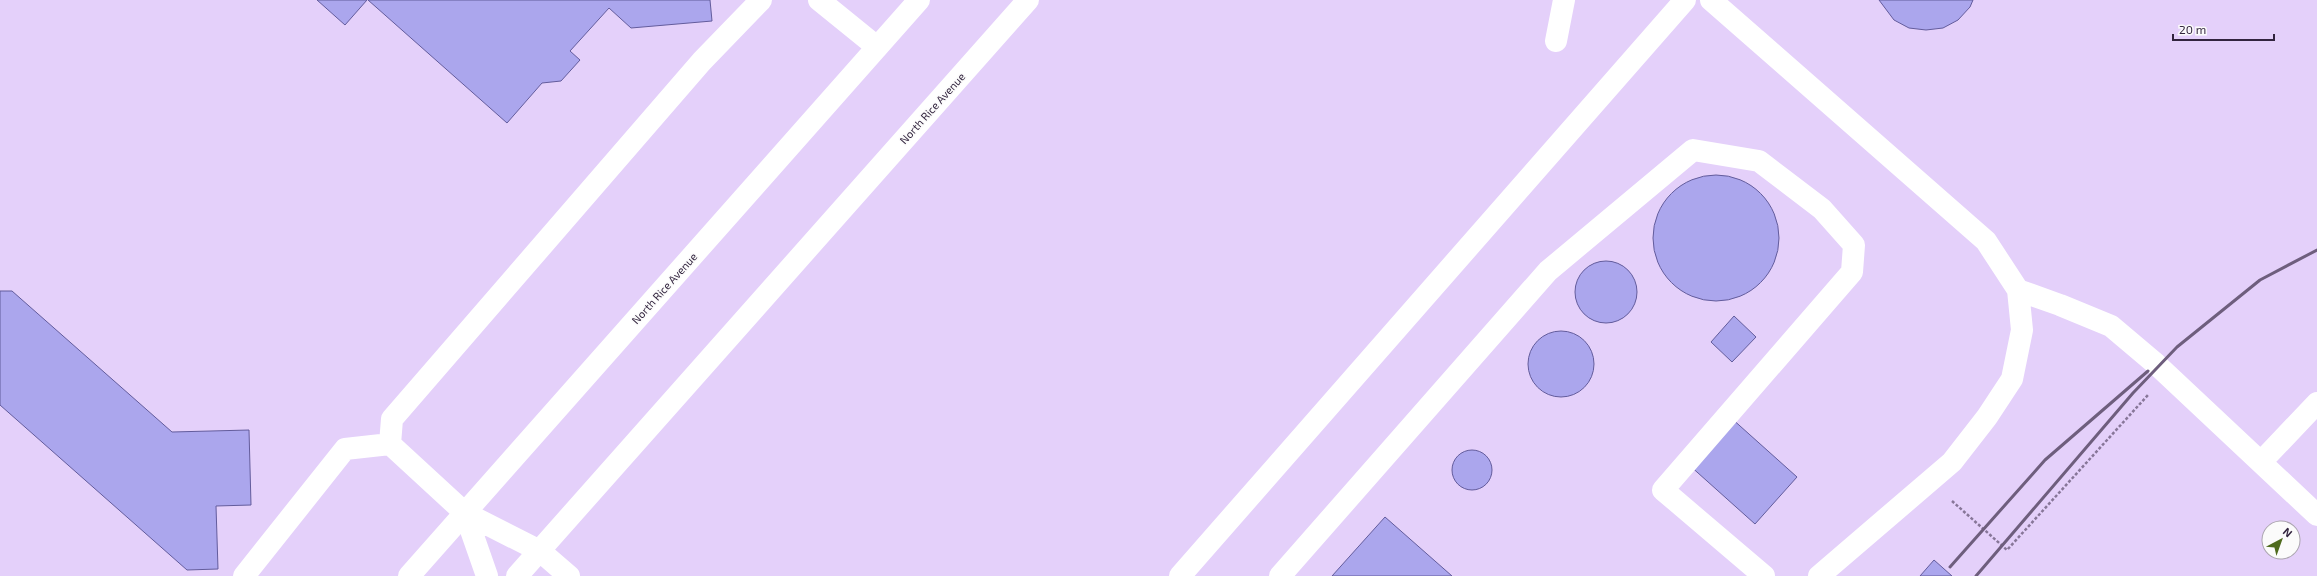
<svg xmlns="http://www.w3.org/2000/svg" width="2317" height="576" viewBox="0 0 2317 576" font-family="'Exo 2',sans-serif">
  <rect width="100%" height="100%" fill="#e4d0fa"/>
  <path fill="#aba6ed" stroke="#635c9c" d="M317,0H367L345,25Z
    M368,0H710L712,21L631,28L609,8L570,51L580,60L561,81L542,83L507,123Z
    M1879,0H1973L1970,7L1958,20L1943,28L1926,30L1909,28L1894,20Z
    M1653 238a63 63 0 1 1 126 0a63 63 0 1 1-126 0Z
    M1575 292a31 31 0 1 1 62 0a31 31 0 1 1-62 0Z
    M0,291H12L172,432L249,430L251,505L216,506L218,569L187,570L0,405Z
    M1734,316L1756,337L1732,362L1711,342Z
    M1528 364a33 33 0 1 1 66 0a33 33 0 1 1-66 0Z
    M1730,417L1797,477L1755,524L1688,464Z
    M1452 470a20 20 0 1 1 40 0a20 20 0 1 1-40 0Z
    M1385,517L1452,576H1332Z
    M1934,560L1952,576H1920Z"/>
  <g fill="none" stroke-linecap="round" stroke-linejoin="round">
    <path stroke="#877698" stroke-width="2.5" stroke-dasharray="3 2" stroke-linecap="butt" d="M1952,501L2007,550L2148,395"/>
    <path stroke="#fff" stroke-width="22" d="M819,0L877,47
      M1711,0L1986,241L2018,290L2022,330L2012,379L1987,417L1952,462L1819,576
      M1556,41L1564,0
      M2018,290L2060,305L2111,326L2156,364L2317,515
      M2261,462L2317,403
      M465,513L390,444L392,419L702,61L761,0
      M244,576L345,449L390,444
      M487,576L465,513L540,551L569,576
      M1180,576L1685,0
      M1280,576L1548,271L1693,150L1759,161L1822,209L1854,245L1852,272L1663,490L1764,576"/>
    <path stroke="#fff" stroke-width="22" d="M409,576L919,0
      M517,576L1028,0"/>
    <path stroke="#6e5e7d" stroke-width="3" d="M1950,567L2045,460L2148,371
      M1976,576L2133,393L2177,347L2260,280L2317,250"/>
  </g>
  <g text-anchor="middle" dominant-baseline="central" stroke-width="3" stroke-linejoin="round" paint-order="stroke">
    <g font-size="11" fill="#32243e" stroke="#fbfbfb">
      <text transform="translate(932 108) rotate(-48)">North Rice Avenue</text>
      <text transform="translate(664 288) rotate(-48)">North Rice Avenue</text>
    </g>
  </g>
  <g transform="translate(2281 540) rotate(41)"><circle r="19" fill="#fbfbfb" stroke="#aba5af"/>
  <path d="M0-3L7 15L0 10L-7 15Z" fill="#4f6b1e"/>
  <text y="-6" font-size="11" font-weight="bold" text-anchor="middle" fill="#32243e">N</text>
  </g>
  <path d="M2173 34v6h101v-6" fill="none" stroke="#32243e" stroke-width="2"/>
  <text x="2179" y="34" font-size="12" fill="#32243e" stroke="#fbfbfb" stroke-width="3" paint-order="stroke">20 m</text>
</svg>
